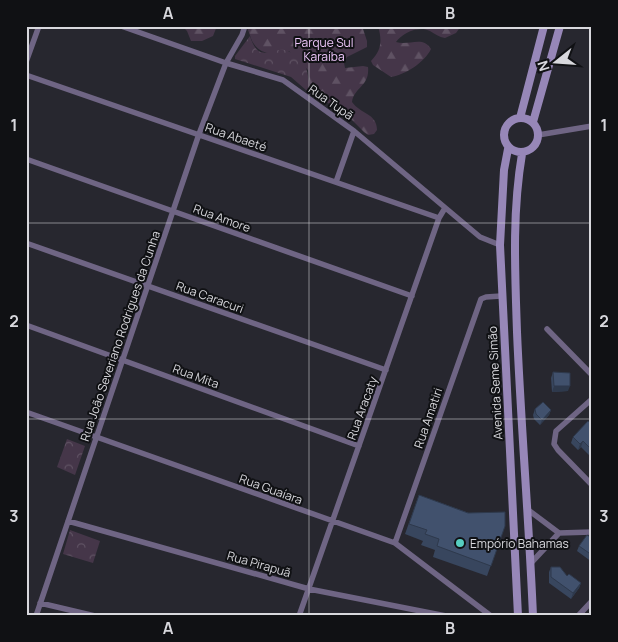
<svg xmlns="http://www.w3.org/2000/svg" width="618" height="642" viewBox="0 0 618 642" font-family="Manrope,sans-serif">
  <defs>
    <pattern id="forest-firs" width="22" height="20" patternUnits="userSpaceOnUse" patternTransform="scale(1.25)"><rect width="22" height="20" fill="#453649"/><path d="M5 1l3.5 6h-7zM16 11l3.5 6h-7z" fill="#5f5263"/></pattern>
    <pattern id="park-crowns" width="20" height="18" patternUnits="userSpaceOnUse" patternTransform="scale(1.25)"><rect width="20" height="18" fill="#453649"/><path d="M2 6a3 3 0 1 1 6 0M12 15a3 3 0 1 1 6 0" fill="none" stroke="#5f5263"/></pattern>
  </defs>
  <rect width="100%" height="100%" fill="#27272f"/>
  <path fill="url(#forest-firs)" d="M182,26H217L213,36L202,41H191L187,31Z
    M246,26H362L367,41V47L347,57L344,63L345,68L363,66L368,67C370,86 354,87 352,102C360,114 377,113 377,130L374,134L368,135L364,132L348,116L316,95L310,86L308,70L289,51C274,53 261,57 252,41C250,36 249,31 246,26Z
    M378,26H461L456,33L445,38C439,37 435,34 430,31C419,25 402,33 396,42C409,46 423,35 431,49C425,62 405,75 391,77L373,65L371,61C382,50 382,40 378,26Z"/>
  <path fill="url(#park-crowns)" d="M250,36C259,66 273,45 288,51C316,63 302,80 316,95L314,97L291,77L235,59V56Z
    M67,439L85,446L75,475L57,467Z
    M70,530L100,541L93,563L63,554Z"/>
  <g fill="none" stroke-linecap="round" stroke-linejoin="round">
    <path stroke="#6f6584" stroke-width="5.5" d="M121,26L226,63L283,80L354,131L480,237L500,245
      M26,62L39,26
      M26,75L439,218
      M538,135L592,126
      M26,159L412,296
      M336,182L354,131
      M26,243L386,370
      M26,325L359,446
      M547,329L592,375
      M592,399L556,431L554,444L558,450L592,485
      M26,412L395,543L491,616
      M527,509L559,533L592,532
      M68,521L309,589L446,616
      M395,543L481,299L486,297L501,296
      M531,563L559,533
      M40,603L95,616
      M36,616L199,134L226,63L242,35L245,26
      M299,616L439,218L445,208
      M578,616L592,601"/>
    <path stroke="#9787b8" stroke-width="8" d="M504 135a17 17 0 1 1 34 0a17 17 0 1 1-34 0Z
      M520,118L544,26
      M533,122L560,26
      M508,149L504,170L500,245L518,616
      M522,154C512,213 515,272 517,332C521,426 529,521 533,616"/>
  </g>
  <path fill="#38465e" d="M553,372L568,391L552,392L551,378Z
    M535,409L551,410L549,415L540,425L534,419L533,415Z
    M592,422V458L581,447L578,450L571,443L573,437Z
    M419,495L505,526L487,576L433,557L435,550L421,545L423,541L405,534Z
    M592,538V562L577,551L579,546Z
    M551,567L581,583L579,588L571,599L549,583V572Z"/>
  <path fill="#2e394c" d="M554,386H570L568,391L552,392Z
    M551,410L549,415L540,425L542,420Z
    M583,441L581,447L578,450L580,444Z
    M581,583L579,588L571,599L573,593Z"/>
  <path fill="#41516d" stroke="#2e394c" d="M553,372L570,373V386H554Z
    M543,402L551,410L542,420L536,414L535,409Z
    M588,421L591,423L592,422V450L583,441L580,444L573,437Z
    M419,495L468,513L505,512V526L491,566L437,546L439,539L425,534L427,530L409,524Z
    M587,535L592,538V555L579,546Z
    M551,567H560L567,576L569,574L581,583L573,593L551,577Z"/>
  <path fill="none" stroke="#d8d8dd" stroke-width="1" stroke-opacity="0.55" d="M309,26V616M26,223H592M26,419H592"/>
  <circle fill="#57cec1" stroke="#101114" stroke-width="2" cx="460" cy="543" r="5"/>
  <g text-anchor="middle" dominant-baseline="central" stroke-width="4" stroke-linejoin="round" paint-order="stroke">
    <g font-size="12" fill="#edc6f9" stroke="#101114">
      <text x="324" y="42">Parque Sul<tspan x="324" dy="14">Karaíba</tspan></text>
    </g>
    <g font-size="12" fill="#d8d8dd" stroke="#101114">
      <text transform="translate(331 102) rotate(35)">Rua Tupã</text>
      <text transform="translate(236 137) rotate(19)">Rua Abaeté</text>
      <text transform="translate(222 218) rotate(20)">Rua Amore</text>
      <text transform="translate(210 297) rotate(20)">Rua Caracuri</text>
      <text transform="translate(120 336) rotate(-71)">Rua João Severiano Rodrigues da Cunha</text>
      <text transform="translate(196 376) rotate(20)">Rua Mita</text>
      <text transform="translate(495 383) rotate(-93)">Avenida Seme Simão</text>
      <text transform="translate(362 408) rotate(-70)">Rua Aracaty</text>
      <text transform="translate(428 418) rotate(-71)">Rua Amatiri</text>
      <text transform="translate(271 489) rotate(20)">Rua Guaíara</text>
      <text transform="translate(259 564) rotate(16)">Rua Pirapuã</text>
    </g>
    <g font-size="12" fill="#d8d8dd" stroke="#101114" text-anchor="start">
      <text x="470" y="543">Empório Bahamas</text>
    </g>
  </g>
  <rect width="618" height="642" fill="none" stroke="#101114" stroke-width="55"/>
  <g transform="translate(556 62) rotate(253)" stroke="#101114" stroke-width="4" paint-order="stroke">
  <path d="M0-4L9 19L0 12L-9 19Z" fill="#d8d8dd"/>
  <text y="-8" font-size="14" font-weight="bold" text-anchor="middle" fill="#d8d8dd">N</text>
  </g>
  <rect x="28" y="28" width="562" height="586" fill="none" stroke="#d8d8dd" stroke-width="2"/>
  <g font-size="16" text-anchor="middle" font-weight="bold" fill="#d8d8dd">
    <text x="168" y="19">A</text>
    <text x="450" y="19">B</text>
    <text x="14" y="131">1</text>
    <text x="604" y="131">1</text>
    <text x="14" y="327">2</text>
    <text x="604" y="327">2</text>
    <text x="14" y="522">3</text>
    <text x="604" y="522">3</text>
    <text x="168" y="634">A</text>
    <text x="450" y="634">B</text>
  </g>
</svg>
